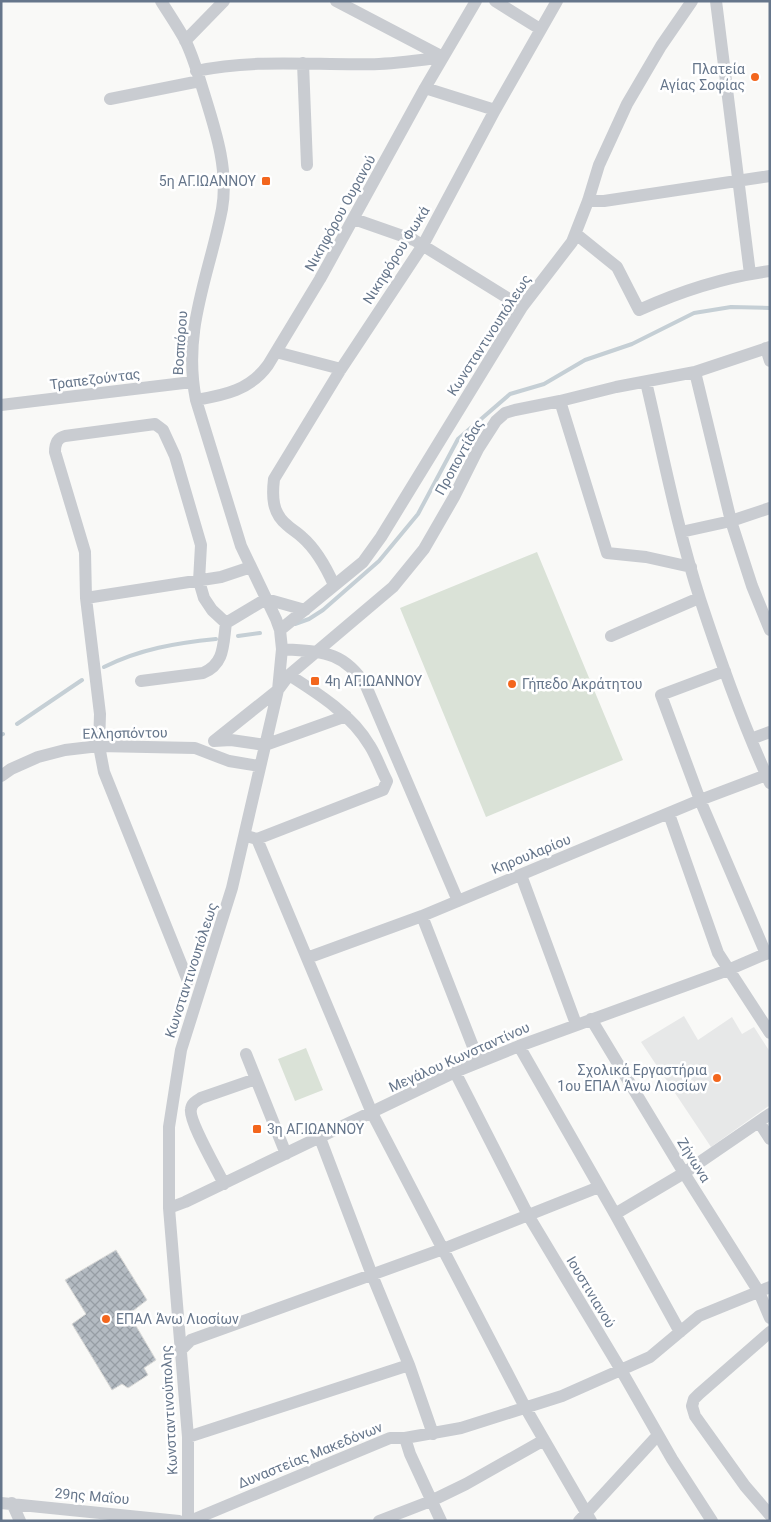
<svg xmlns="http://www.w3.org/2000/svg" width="771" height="1522" viewBox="0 0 771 1522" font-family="Roboto,sans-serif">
  <defs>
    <pattern id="building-cross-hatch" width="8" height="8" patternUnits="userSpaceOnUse" patternTransform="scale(1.25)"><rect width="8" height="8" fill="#b4bbc2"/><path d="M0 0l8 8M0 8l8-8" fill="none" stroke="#969da4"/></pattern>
  </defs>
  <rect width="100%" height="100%" fill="#f9f9f7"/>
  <path fill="#e7e8e8" d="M684,1016L698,1040L732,1017L742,1034L754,1027L770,1052V1105L711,1147L641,1042Z"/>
  <path fill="#dae2d7" d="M537,552L623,760L486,817L400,608Z
    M306,1048L323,1090L295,1101L278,1059Z"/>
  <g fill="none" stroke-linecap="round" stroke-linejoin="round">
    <path stroke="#c5cfd5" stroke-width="4" d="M295,624L309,619L323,610L379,561L418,514L458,439L510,394L544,384L585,360L632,344L694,313L731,307L770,308
      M238,636L260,633
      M104,667C140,649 176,643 216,639
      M17,724L82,680
      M1,735L3,734"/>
  </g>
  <path fill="url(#building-cross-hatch)" stroke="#dbdbd9" d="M116,1250L147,1300L129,1314L156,1360L144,1368L148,1375L128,1388L122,1384L112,1390L72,1324L86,1314L65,1280Z"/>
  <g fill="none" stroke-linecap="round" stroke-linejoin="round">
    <path stroke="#c9ccd1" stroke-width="12" d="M161,1C169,14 178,27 185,40C193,56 198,74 203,90C215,129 229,169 222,209C209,276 182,330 196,400L241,546L276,619L280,630L282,649L278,690L232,888L181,1050L169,1127V1208L188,1437V1521
      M336,1L443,57
      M495,1L540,29
      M716,1L750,274
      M185,41L224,1
      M303,63L307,165
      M196,71C257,58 318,66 379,64C401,63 422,60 443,57
      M425,88L495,110
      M110,99L200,81
      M588,201H604L770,176
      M354,219L414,240L522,307
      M576,234L617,267L639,310C681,291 724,277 770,271
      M766,348L770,361
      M276,352L341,369
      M695,372L731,521L752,586L770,630
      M646,382C663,454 677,528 700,599C720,660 743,725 770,783
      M196,400C225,395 250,390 268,365L320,279L425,88L476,1
      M560,401L607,553L646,557L691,567
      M1,405L192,382
      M681,532L731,521L770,508
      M334,585C326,567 317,550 302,537C297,532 291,529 287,525C272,513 272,496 274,479L341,369L423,245L495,110L557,1
      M86,598L85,552L55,452C55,444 57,438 65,436L155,424L163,430L175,456L201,545L199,581L204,598L212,610L226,623L266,599L305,610
      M280,630L363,562L381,537L522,307L572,242L588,201L599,165L627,104L661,46L692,1
      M611,636L699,598
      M282,649C321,652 343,650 366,686L458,901
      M725,671L661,695L700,800L766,954
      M141,681L203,673C225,664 223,644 226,623
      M751,739L770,732
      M214,741L278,690L289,675L393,587L424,549L454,497L478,449L496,421L505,413L515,410L560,401L616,387L695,372L770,347
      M214,741L231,740L265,745L346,716
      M1,776L11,769L38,757L65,750L99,746L195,748L229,761L259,766
      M669,814L718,953L770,1033
      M250,837L257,839L383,790L387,781C381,770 377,757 370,746C352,715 319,694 289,675
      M257,839L372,1113L525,1407L591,1521
      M521,875L576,1024
      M422,916L479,1062
      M307,958L422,916L700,800L766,775
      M188,981L104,772L99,746L100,714L86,598L221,577L251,567
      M591,1019L684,1173L759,1292L770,1318
      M519,1046L615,1214L680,1332
      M246,1054L286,1154
      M455,1072L528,1215L621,1370L672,1459L712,1521
      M759,1122L770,1139
      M320,1138L372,1275L409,1365L433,1434
      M224,1184C218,1171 188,1120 191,1109C192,1103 196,1101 201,1098L256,1079
      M169,1208L185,1202L455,1072L519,1046L728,970L770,952
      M615,1214L684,1173L770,1114
      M770,1332L699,1394L694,1399L692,1406L695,1416L745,1486L770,1515
      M181,1350L191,1340L443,1249L599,1187
      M188,1437L409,1365
      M405,1438L410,1454L441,1521
      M1,1503L179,1521
      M12,1503L20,1521
      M190,1521L390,1438H405L461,1428L562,1396L650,1357L699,1316L770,1287
      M379,1521L431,1501L466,1484L544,1440
      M579,1521L658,1435"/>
  </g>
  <g fill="#f3661d" stroke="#fff" stroke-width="2">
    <circle cx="755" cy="77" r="5"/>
    <rect x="261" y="176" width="10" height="10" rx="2.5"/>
    <rect x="310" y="676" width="10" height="10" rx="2.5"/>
    <circle cx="512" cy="684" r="5"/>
    <circle cx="717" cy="1078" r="5"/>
    <rect x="252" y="1124" width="10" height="10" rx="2.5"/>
    <circle cx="106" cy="1319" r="5"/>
  </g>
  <g text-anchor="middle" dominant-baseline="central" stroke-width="5" stroke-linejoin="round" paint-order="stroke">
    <g font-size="14" fill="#66768b" stroke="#fff" text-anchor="start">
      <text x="745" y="69" text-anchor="end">Πλατεία<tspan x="745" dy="16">Αγίας Σοφίας</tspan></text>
      <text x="256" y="181" text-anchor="end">5η ΑΓ.ΙΩΑΝΝΟΥ</text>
      <text x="325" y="681">4η ΑΓ.ΙΩΑΝΝΟΥ</text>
      <text x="522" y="684">Γήπεδο Ακράτητου</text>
      <text x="707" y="1070" text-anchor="end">Σχολικά Εργαστήρια<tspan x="707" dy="16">1ου ΕΠΑΛ Άνω Λιοσίων</tspan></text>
      <text x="267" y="1129">3η ΑΓ.ΙΩΑΝΝΟΥ</text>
      <text x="116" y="1319">ΕΠΑΛ Άνω Λιοσίων</text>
    </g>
    <g font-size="14" fill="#66768b" stroke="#fff">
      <text transform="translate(340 213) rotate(-61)">Νικηφόρου Ουρανού</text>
      <text transform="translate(396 255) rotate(-58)">Νικηφόρου Φωκά</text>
      <text transform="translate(489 335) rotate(-57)">Κωνσταντινουπόλεως</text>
      <text transform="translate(180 343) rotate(-86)">Βοσπόρου</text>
      <text transform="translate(95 379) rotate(-7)">Τραπεζούντας</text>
      <text transform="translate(459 457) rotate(-61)">Προποντίδας</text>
      <text transform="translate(125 733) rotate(-1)">Ελλησπόντου</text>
      <text transform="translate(531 854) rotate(-22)">Κηρουλαρίου</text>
      <text transform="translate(191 970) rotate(-72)">Κωνσταντινουπόλεως</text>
      <text transform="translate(459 1057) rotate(-24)">Μεγάλου Κωνσταντίνου</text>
      <text transform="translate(694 1160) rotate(58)">Ζήνωνα</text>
      <text transform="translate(591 1292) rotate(59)">Ιουστινιανού</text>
      <text transform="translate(169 1410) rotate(-93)">Κωνσταντινούπολης</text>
      <text transform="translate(310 1455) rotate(-22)">Δυναστείας Μακεδόνων</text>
      <text transform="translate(92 1496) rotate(5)">29ης Μαΐου</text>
    </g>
  </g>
  <rect width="771" height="1522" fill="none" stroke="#66768b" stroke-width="5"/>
</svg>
